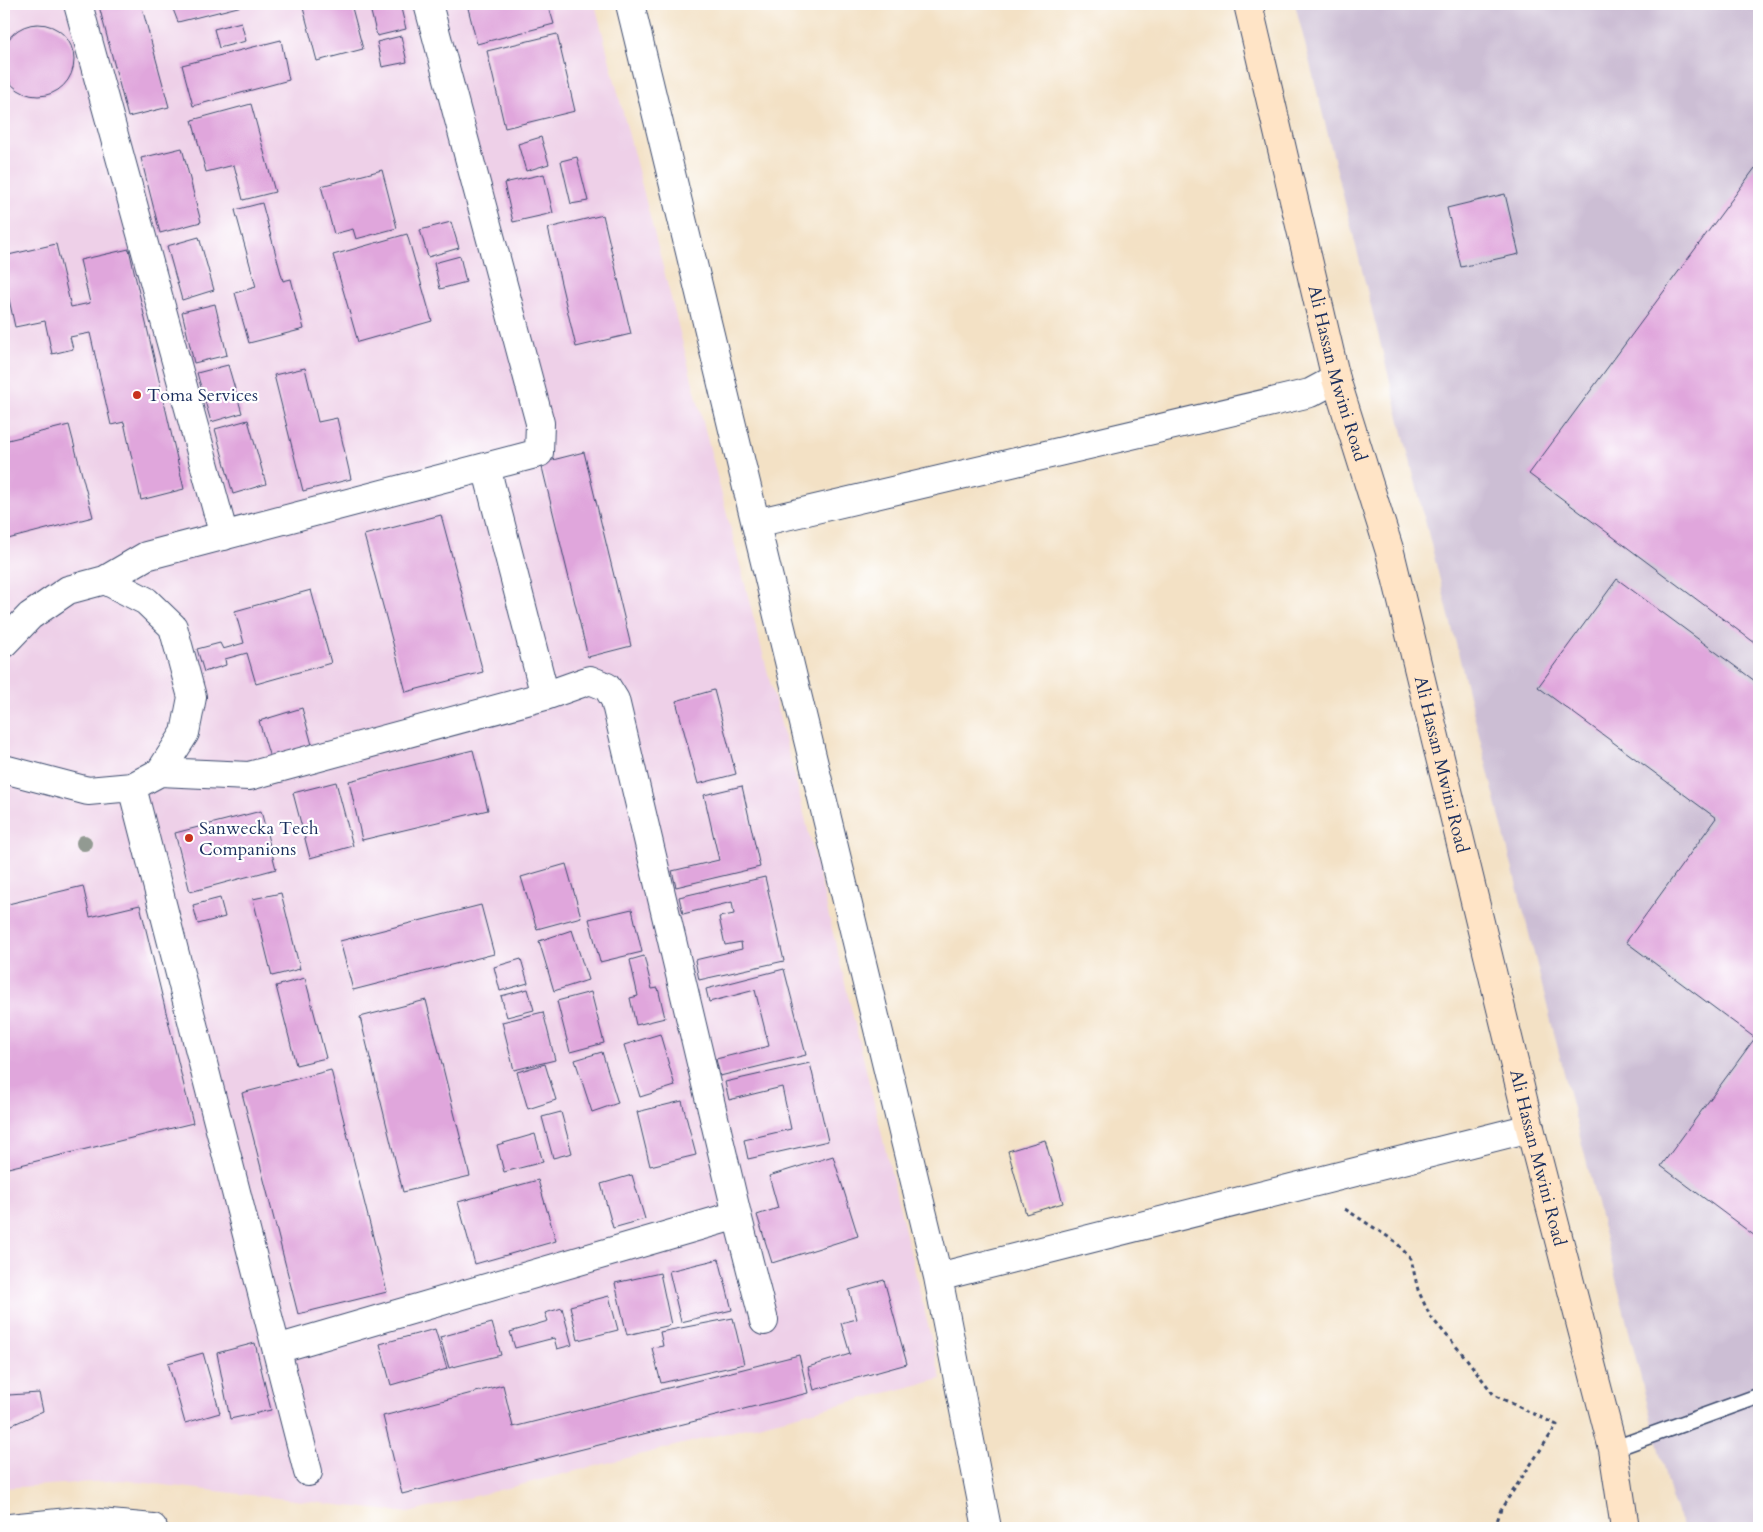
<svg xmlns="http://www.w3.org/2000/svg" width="1763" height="1532" viewBox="0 0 1763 1532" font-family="Cardo,serif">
  <rect width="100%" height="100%" fill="#fff"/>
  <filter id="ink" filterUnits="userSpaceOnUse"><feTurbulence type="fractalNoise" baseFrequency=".02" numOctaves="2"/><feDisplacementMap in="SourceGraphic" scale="10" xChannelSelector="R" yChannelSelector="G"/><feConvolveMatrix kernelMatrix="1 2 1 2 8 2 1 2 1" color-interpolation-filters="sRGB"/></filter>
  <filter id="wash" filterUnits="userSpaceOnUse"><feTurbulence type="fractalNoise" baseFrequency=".0096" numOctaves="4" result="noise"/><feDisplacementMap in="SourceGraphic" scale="20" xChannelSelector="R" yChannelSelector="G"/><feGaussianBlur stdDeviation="1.12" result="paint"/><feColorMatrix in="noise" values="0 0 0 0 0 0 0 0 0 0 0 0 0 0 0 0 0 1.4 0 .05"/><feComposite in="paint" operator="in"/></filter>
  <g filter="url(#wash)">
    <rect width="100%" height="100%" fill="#f3e1c5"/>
    <path fill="#eed0e8" d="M4,4H595L801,801L941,1379L408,1513L121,1480L4,1488Z"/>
    <path fill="#ccbed4" d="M1295,4H1759V1528H1684L1671,1498Z"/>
    <g id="blocks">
      <path fill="#e0a6dc" d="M110,4H141L169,107L128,117L99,6Z
        M171,4H250L178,22Z
        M302,4H351L363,49L317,61Z
        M369,4H400L406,29L377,36Z
        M467,4H548L554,24L477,44Z
        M241,22L246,41L219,48L214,29Z
        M2 60a36 36 0 1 1 72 0a36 36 0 1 1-72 0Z
        M557,34L575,111L505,128L487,51Z
        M401,36L407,62L382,67L377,42Z
        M281,40L289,80L193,106L182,65Z
        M251,104L275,192L243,200L234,165L206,172L192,120Z
        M541,137L549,164L526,171L518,144Z
        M182,148L201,222L160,233L141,158Z
        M577,157L588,201L571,204L561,161Z
        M1755,168L1759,171V646L1529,474Z
        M382,170L397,228L356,239L353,229L334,234L321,186Z
        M544,174L553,213L513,222L504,183Z
        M1505,194L1519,254L1461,267L1447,208Z
        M262,203L283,281L291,279L304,329L249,343L235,293L256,287L235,210Z
        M603,215L631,334L576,347L548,228Z
        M451,222L459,248L428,257L420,230Z
        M407,234L432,321L358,342L333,255Z
        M199,237L214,290L182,300L167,246Z
        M56,244L71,307L90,303L80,260L129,249L184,489L141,500L124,422L111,425L90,333L70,337L73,349L52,354L45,321L15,327L4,276V256Z
        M460,256L466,282L440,289L434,263Z
        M215,304L227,355L194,363L182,312Z
        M228,365L242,413L211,422L197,373Z
        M305,368L318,422L337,418L351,479L303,491L274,375Z
        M248,420L266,484L233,494L215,429Z
        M69,425L93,517L4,540V441Z
        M584,452L631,646L588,657L541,463Z
        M441,515L483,672L406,692L364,535Z
        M1617,579L1759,684V1239L1661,1166L1755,1038L1626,942L1716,818L1538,687Z
        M311,590L331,663L256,684L247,653L225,659L226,665L204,672L197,649L220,643L223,649L244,643L235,611Z
        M714,690L736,774L698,784L676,701Z
        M302,708L312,745L270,758L259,721Z
        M473,750L488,810L362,840L349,781Z
        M336,782L353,846L310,858L293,793Z
        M742,786L760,867L676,887L672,871L719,860L704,795Z
        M261,811L276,869L190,892L175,833Z
        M566,864L581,917L537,929L521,877Z
        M765,877L784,961L699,980L695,960L742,949L741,942L725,945L719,917L734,914L732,902L683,914L679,897Z
        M83,886L90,917L140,905L193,1123L4,1169V905Z
        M281,893L300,969L272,976L253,899Z
        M220,898L225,917L198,924L193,905Z
        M481,905L494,954L353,990L340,941Z
        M632,909L642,952L600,962L589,919Z
        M572,930L588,980L554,991L539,941Z
        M644,956L652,989L658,988L665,1018L636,1025L630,998L638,996L630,960Z
        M521,959L528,983L500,991L494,967Z
        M784,969L806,1055L720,1076L716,1059L769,1046L755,990L709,1002L706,989Z
        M305,978L326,1058L296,1065L276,986Z
        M528,989L534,1010L507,1017L501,996Z
        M591,992L604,1043L570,1052L557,1001Z
        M426,1000L470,1176L403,1192L360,1017Z
        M543,1012L555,1060L514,1070L502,1022Z
        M660,1034L675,1086L640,1097L624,1045Z
        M602,1052L618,1103L592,1112L575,1060Z
        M810,1063L828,1141L748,1159L744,1140L791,1129L782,1087L729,1100L725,1082Z
        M545,1064L556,1100L528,1109L517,1072Z
        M331,1070L387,1292L298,1314L242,1093Z
        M682,1101L696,1155L650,1166L637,1112Z
        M561,1112L572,1153L553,1158L542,1117Z
        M535,1134L543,1162L504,1172L497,1145Z
        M1045,1140L1063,1203L1026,1214L1008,1151Z
        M833,1156L858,1236L772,1263L757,1215L778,1208L769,1176Z
        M632,1175L645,1219L613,1228L601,1184Z
        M538,1180L556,1241L475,1264L458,1202Z
        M719,1259L732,1310L681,1322L669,1271Z
        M660,1273L671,1325L627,1335L615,1283Z
        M884,1280L907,1364L814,1390L808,1367L850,1354L841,1323L857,1319L849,1290Z
        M609,1296L618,1330L578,1340L570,1306Z
        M562,1308L572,1345L557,1349L554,1338L515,1348L510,1332L548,1321L545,1313Z
        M733,1318L744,1364L661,1383L652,1348L663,1346L660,1332Z
        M492,1323L501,1355L449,1368L440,1337Z
        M435,1329L447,1369L391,1385L380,1344Z
        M255,1343L271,1410L230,1419L217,1353Z
        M203,1353L220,1413L185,1423L168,1363Z
        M799,1355L808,1393L402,1494L383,1416L503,1385L513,1427Z
        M4,1379L9,1395L39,1393L43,1411L12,1425L4,1427Z"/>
    </g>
  </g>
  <g filter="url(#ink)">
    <use href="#blocks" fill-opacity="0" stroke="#3b4a6d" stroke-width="1"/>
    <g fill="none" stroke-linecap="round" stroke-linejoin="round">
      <g stroke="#3b4a6d" stroke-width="18">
        <path id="lane" d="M1613,1449L1759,1396"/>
      </g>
      <g stroke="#3b4a6d" stroke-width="30">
        <path id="street" d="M78,4L224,536
          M630,4L938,1277L987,1528
          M486,467L545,696
          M756,523L1310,393L1336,379
          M105,580L146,556L539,453L540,423L428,4
          M4,643L30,616L68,590L105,580L146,601L173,627L192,697L185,733L160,772L132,787L88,791L4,769
          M160,772L249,776L545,696L590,680L607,687L615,700L737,1215L764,1321
          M132,787L308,1472
          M938,1277L1530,1128
          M277,1349L737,1215
          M10,1528L78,1521L153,1528"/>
      </g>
      <g stroke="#3b4a6d" stroke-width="30">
        <g id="secondary">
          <path id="s1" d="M1248,4L1336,379L1390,552L1530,1128L1613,1449L1625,1528"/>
        </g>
      </g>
      <path stroke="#3b4a6d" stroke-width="3" stroke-dasharray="4 4" stroke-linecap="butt" d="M1345,1209L1396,1242L1411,1259L1418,1290L1430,1316L1466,1358L1494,1395L1557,1425L1501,1509L1495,1528"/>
      <use href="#lane" stroke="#fff" stroke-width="15"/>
      <use href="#street" stroke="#fff" stroke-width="28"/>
      <use href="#secondary" stroke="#ffe4c6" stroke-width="28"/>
    </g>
    <circle fill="#929a92" cx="84" cy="843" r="8"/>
  </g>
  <g fill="#c8321e" stroke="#fff" stroke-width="2">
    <circle cx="137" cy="395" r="5"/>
    <circle cx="189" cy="838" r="5"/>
  </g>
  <g text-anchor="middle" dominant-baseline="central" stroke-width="4.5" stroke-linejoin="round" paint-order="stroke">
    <g font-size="18" fill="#1b2f5e" stroke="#fff">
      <text stroke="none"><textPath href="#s1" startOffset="380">Ali Hassan Mwini Road</textPath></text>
      <text stroke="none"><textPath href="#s1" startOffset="785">Ali Hassan Mwini Road</textPath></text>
      <text stroke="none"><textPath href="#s1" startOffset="1190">Ali Hassan Mwini Road</textPath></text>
    </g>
    <g font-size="18" fill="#1b2f5e" stroke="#fff" text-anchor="start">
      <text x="147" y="395">Toma Services</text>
      <text x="199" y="828">Sanwecka Tech<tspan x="199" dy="21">Companions</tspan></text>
    </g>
  </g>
  <rect width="1763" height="1532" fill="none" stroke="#fff" stroke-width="20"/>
</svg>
